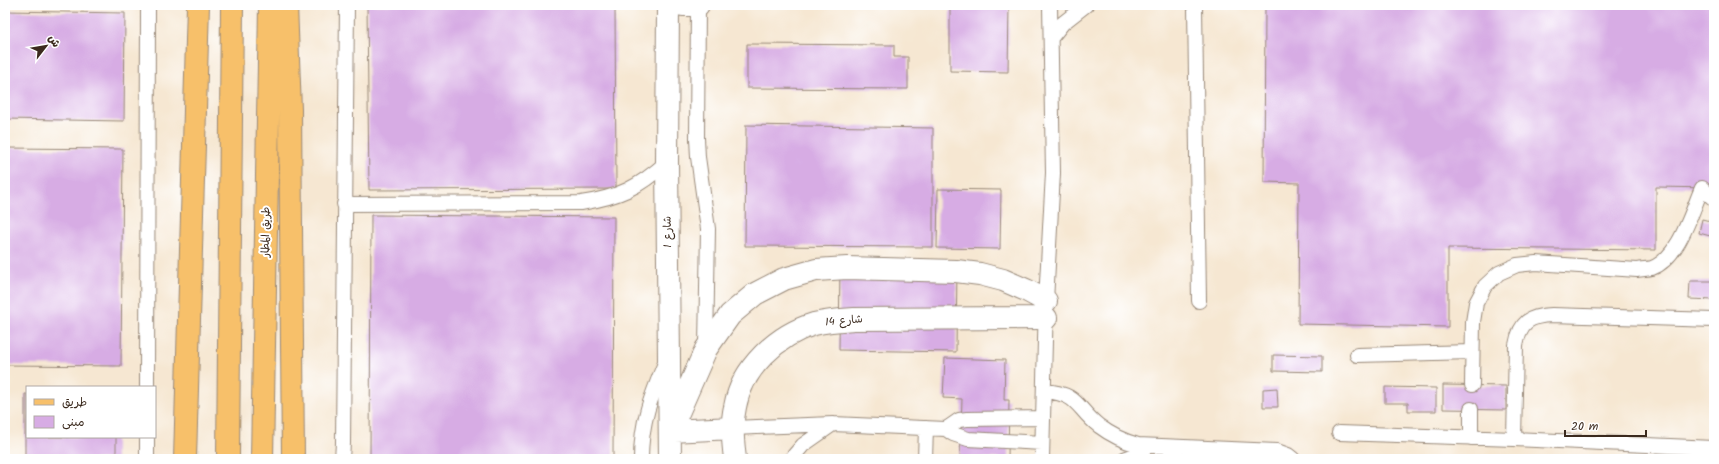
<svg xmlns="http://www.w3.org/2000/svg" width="1719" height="464" viewBox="0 0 1719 464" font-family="Kalam,'Playpen Sans Arabic',sans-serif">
  <rect width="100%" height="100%" fill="#fff"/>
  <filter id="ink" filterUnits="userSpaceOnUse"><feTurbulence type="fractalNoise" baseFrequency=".025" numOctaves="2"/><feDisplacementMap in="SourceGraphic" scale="8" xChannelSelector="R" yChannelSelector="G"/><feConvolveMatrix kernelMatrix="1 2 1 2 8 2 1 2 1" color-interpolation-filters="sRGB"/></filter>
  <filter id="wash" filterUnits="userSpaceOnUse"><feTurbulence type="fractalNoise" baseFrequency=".012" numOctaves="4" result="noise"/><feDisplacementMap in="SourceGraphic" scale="16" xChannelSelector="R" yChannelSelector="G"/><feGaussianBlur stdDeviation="0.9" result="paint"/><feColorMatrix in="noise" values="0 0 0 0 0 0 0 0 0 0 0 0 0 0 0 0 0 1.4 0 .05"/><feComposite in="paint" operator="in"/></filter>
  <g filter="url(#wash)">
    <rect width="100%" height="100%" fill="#f6e7d2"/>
    <g id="blocks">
      <path fill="#d7ace4" d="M367,5H615L616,189L369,190Z
        M950,5H1009L1008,72L950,71Z
        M1265,5H1714V188L1656,187V250L1448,248V327L1298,324L1299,183L1264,182Z
        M5,11L125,13L124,121L5,119Z
        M747,44L894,45V57H908V89L747,88Z
        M746,125L933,128V247L745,246Z
        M5,148L123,149L121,366L5,365Z
        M938,189L1001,190L1000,249L937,248Z
        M371,215L614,217L613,459H370Z
        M1702,219L1714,222V237L1699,233Z
        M840,264L957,266L956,352L839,350Z
        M1690,281H1714V300L1689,299Z
        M1273,355L1322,356V372L1273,371Z
        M945,358L1005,360L1004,400H1009L1008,459L960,457L962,399L943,398Z
        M1443,385L1506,386V410L1443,409Z
        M1385,387L1436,388V411H1408V403H1385Z
        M1277,388L1278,407H1263V389Z
        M25,394H27V437H116V459H25Z"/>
    </g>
  </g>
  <g filter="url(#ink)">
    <use href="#blocks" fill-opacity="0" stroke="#988878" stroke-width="1"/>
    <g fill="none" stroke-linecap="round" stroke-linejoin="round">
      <g stroke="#988878" stroke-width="16">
        <path id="lane" d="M698,5L697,138L698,157L708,229L706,348
          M1195,5L1199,301
          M1051,38L1063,23L1086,5
          M344,204L581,203C619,197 638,188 667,162
          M1357,355L1472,352
          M1472,385L1473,322L1476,303L1485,286L1499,273L1517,265L1536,263L1637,270C1641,269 1648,269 1652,268C1679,258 1691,213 1702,188L1714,199
          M147,387L148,5
          M1044,391C1080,394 1075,407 1099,426C1111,435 1123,441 1138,445L1277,451L1288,455L1293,459
          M733,428L833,424L946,429L953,434L968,439L1042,443
          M946,429L959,420L967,419L1043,418
          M1339,433L1514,439L1714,448
          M1471,438V409
          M1514,439L1516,345C1520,322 1529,316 1552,315L1714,320
          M147,459V437
          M342,459L343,443L347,5
          M641,459C641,421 651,397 665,363
          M791,459L803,445L833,424
          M925,459L926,428
          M1042,459L1046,301L1053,173L1050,5
          M1124,459L1140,453L1147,446"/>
      </g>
      <g stroke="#988878" stroke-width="24">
        <path id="street" d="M668,5L667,162L670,459
          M683,5H698
          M733,428L670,431L706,349L730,315L755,294L784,279L816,270L847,268L956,271L980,274L1003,280L1026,290L1046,301
          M735,459C733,442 731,424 735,407C742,368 777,335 814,324C827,321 840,320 854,319L1046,318"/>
      </g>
      <g stroke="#988878" stroke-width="24">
        <path id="primary" d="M286,5L290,110L293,459
          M185,459L198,5"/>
      </g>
      <g stroke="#988878" stroke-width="24">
        <path id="highway" d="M228,459L232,5
          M262,459L270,5"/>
      </g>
      <use href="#lane" stroke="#fff" stroke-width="14"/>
      <use href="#street" stroke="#fff" stroke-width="22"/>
      <use href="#primary" stroke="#f7c06b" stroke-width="22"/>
      <use href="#highway" stroke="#f7c06b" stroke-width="22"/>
    </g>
  </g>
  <g text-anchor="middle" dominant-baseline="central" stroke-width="4" stroke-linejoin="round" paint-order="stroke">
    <g font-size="11" fill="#3b2a1e" stroke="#fff">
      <text transform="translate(266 232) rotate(-89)">طريق المطار</text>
      <text transform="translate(668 232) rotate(-91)">شارع 1</text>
      <text transform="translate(844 321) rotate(-5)">شارع 14</text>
    </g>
  </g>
  <rect width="1719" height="464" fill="none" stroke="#fff" stroke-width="20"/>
  <rect x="26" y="386" width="130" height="52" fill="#ffffff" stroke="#b1aaa5"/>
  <rect x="34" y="399" width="20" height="6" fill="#f7c06b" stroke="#b1aaa5"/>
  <text x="62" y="406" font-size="12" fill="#3b2a1e">طريق</text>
  <rect x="34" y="416" width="20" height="12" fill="#d7ace4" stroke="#b1aaa5"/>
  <text x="62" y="426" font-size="12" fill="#3b2a1e">مبنى</text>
  <g transform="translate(46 46) rotate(59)" stroke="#ffffff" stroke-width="3" paint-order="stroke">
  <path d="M0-3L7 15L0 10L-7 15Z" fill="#3b2a1e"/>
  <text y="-6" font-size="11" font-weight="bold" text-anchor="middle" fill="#3b2a1e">ش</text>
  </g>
  <path d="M1565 430v6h81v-6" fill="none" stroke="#3b2a1e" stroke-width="2"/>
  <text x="1571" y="430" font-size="12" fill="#3b2a1e" stroke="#ffffff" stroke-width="3" paint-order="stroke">20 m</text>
</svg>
